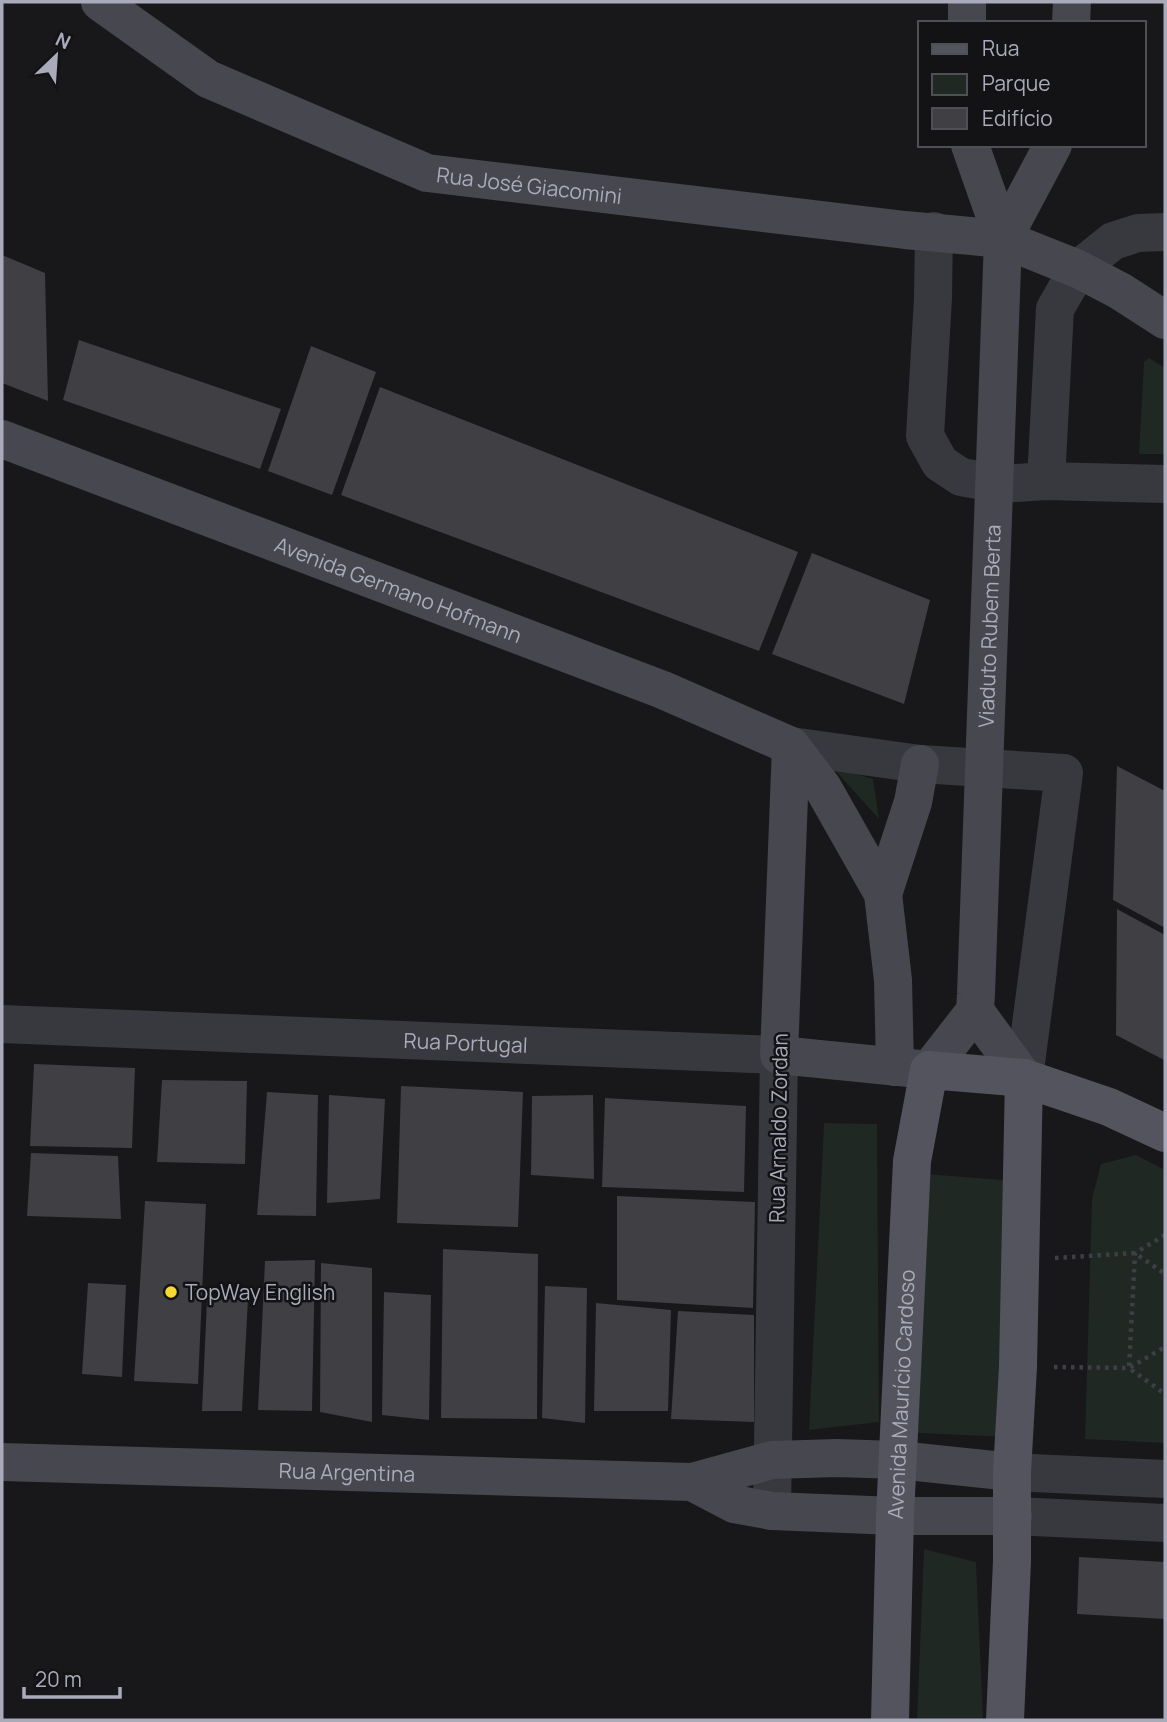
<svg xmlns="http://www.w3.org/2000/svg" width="1167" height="1722" viewBox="0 0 1167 1722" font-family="Manrope,sans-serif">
  <rect width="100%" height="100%" fill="#181719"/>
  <path fill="#1f2822" d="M1149,358L1165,368V454H1139L1144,362Z
    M833,768L873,779L879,819Z
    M824,1123L877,1124L879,1422L809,1430Z
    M1136,1155L1165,1170V1443L1085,1439L1092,1199L1101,1164Z
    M926,1174L1003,1180L1007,1437L918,1433Z
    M924,1549L976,1562L983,1720H917Z"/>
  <path fill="#3f3f44" d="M2,255L45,273L48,401L2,383Z
    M79,340L281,409L260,469L63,400Z
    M311,346L376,372L332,495L268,471Z
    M380,387L798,552L759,651L341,495Z
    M812,553L930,600L904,704L772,654Z
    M1117,766L1165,791V928L1113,900Z
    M1117,909L1165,935L1164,1060L1116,1035Z
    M34,1064L135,1068L132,1148L30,1146Z
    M162,1080L247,1081L245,1164L157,1162Z
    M401,1086L523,1092L518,1227L397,1223Z
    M267,1092L318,1095L316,1216L257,1215Z
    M329,1095L385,1099L380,1199L327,1203Z
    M593,1095L594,1179L531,1175L532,1096Z
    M605,1098L746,1106L744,1192L602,1187Z
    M31,1153L118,1156L121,1219L27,1216Z
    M617,1196L755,1202L753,1308L617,1300Z
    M145,1201L206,1204L198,1384L134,1381Z
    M443,1249L538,1254L537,1419L441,1418Z
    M315,1260L312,1411L258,1410L265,1261Z
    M321,1263L372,1268V1422L320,1412Z
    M88,1283L126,1285L122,1377L82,1374Z
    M545,1286L587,1288L585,1423L542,1418Z
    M384,1292L431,1295L429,1420L382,1415Z
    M248,1299L242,1411H202L207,1300Z
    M596,1303L671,1310L668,1411H594Z
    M678,1311L754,1315V1422L671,1419Z
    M1079,1557L1165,1562V1619L1077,1614Z"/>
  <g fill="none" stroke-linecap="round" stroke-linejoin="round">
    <path stroke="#3e3f46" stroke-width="4.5" stroke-dasharray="3.5 5" stroke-linecap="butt" d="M1165,1235L1135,1253L1129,1368L1165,1394
      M1055,1258L1135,1253L1165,1274
      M1054,1367L1129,1368L1165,1347"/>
    <g stroke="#38383f" stroke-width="38">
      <path d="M934,231L933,298L925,436L940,463L961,477L1000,484L1046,481L1165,484"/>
      <path d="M1046,481L1055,309L1078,269L1113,241L1138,233L1165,232"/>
      <path d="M791,746L920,764L1064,773L1024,1078"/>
      <path id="s1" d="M2,1024L779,1055L772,1511"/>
      <path d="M1012,1472L1165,1479"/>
      <path d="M1013,1516L1165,1523"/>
    </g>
    <g stroke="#46474f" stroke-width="38">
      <path id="s2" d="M100,2L208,79L427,173L905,230L1003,239L1078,269L1120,291L1165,320"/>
      <path d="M967,23V2"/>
      <path d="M1071,23L1072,2"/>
      <path d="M1003,239L1053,145"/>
      <path id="s3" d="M2,439L663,690L791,746L823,788L883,894L893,980L895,1067"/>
      <path id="s4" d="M791,746L779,1055L929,1070L975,1011L976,994L1003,239L970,145"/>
      <path d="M883,894L913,802L920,764"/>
      <path d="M975,1011L1024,1078"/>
      <path id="s5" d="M2,1462L692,1482L772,1460L837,1458L898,1460L1012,1472"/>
      <path d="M692,1482L734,1504L772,1511L895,1516H1013"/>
    </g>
    <g stroke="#54545e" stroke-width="38">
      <path id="s6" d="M890,1720L895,1516L912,1161L929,1070L1024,1078L1109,1107L1165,1133"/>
      <path d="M1005,1720L1012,1561V1472L1018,1367L1024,1078"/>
    </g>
  </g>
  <circle fill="#f6d933" stroke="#131214" stroke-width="2.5" cx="171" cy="1292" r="7"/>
  <g text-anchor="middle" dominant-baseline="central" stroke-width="5" stroke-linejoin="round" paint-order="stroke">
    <g font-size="21" fill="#a9abba" stroke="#131214">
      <text stroke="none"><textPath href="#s2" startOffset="474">Rua José Giacomini</textPath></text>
      <text stroke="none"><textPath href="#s3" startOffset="424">Avenida Germano Hofmann</textPath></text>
      <text stroke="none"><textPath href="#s4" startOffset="920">Viaduto Rubem Berta</textPath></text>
      <text stroke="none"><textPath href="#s1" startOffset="464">Rua Portugal</textPath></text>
      <text transform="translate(778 1128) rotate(-89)">Rua Arnaldo Zordan</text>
      <text stroke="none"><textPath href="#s6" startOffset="326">Avenida Maurício Cardoso</textPath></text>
      <text stroke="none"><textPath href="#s5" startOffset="345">Rua Argentina</textPath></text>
    </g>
    <g font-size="21" fill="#a9abba" stroke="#131214" text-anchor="start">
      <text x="185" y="1292">TopWay English</text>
    </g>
  </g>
  <rect width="1167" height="1722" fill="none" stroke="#a9abba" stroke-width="7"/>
  <rect x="918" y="21" width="228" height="126" fill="#131214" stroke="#4f4f56" stroke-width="2"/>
  <rect x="932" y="44" width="35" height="10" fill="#54545e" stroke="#4f4f56" stroke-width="2"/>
  <text x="982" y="56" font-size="21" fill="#a9abba">Rua</text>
  <rect x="932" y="74" width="35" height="21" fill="#1f2822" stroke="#4f4f56" stroke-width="2"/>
  <text x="982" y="91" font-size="21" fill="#a9abba">Parque</text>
  <rect x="932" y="108" width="35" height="21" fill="#3f3f44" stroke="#4f4f56" stroke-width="2"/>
  <text x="982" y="126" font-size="21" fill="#a9abba">Edifício</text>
  <g transform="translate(56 56) rotate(25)" stroke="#131214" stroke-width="5" paint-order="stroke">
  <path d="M0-5L12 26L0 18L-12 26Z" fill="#a9abba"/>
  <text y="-10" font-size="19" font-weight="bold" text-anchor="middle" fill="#a9abba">N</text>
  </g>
  <path d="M24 1687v10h96v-10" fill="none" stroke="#a9abba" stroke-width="3.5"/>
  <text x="35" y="1687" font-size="21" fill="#a9abba" stroke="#131214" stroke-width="5" paint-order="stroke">20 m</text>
</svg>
